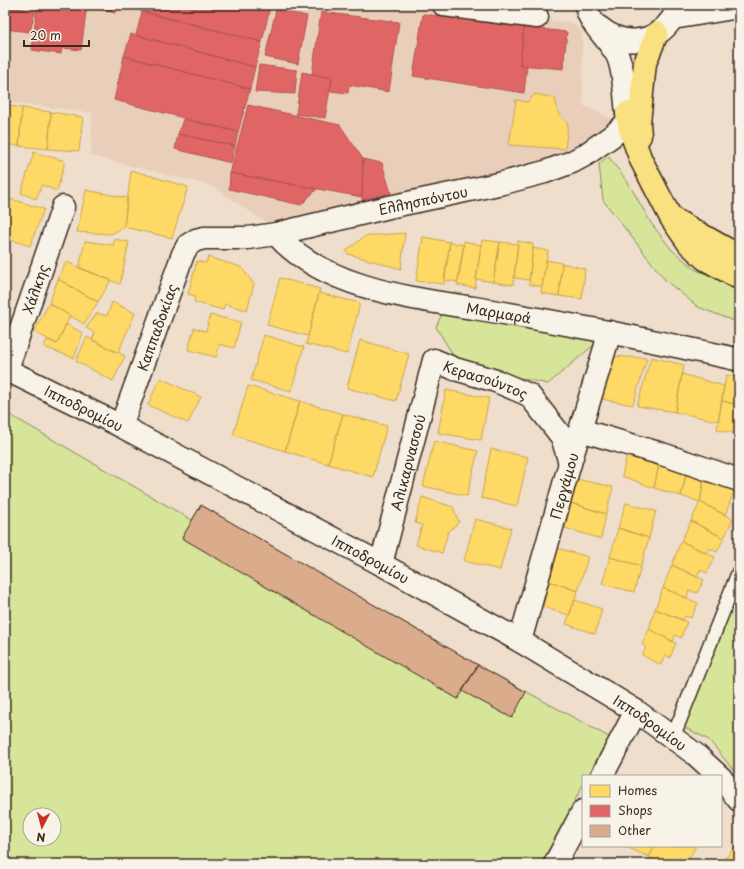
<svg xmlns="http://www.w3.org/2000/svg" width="744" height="869" viewBox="0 0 744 869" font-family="'Playpen Sans',sans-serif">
  <rect width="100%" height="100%" fill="#efdecc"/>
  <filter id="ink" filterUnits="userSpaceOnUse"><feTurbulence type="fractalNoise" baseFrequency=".025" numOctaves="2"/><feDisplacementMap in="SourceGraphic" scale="8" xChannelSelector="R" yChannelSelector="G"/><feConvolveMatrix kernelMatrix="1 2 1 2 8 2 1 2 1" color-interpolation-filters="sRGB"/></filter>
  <g filter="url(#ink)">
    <path fill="#e9cfb9" d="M5,5H429L538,20L571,22L582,32L583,105L615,120L562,161L268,224L212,186L91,156L92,113L5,102Z"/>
    <path fill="#d6e599" stroke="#88885c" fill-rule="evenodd" d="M608,156L629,184L651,223L672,250L696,270L730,283L739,289V323L698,307L665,280L603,200L599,164Z
      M445,307L602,338L548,384L459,365L436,327Z
      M5,412L192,520L201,505L478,665L609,737L588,776H583V785L541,864H5ZM30,815H54V839H30Z
      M739,584V777L709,740L680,725Z"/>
    <path fill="#ffd966" stroke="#c4a450" d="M535,94L555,98L558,113L568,124L565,149L509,145L516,100L528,102Z
      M5,105L22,108L19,146L5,144Z
      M22,108L51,112L48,149L19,146Z
      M51,112L83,117L79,151L48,149Z
      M34,152L65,161L57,191L42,185L36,199L21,193Z
      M131,170L188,187L172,238L124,227Z
      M86,190L127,198L124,227L111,234L77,232Z
      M11,199L44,209L30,246L5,238V217Z
      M405,233L401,269L348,254L346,251L365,236Z
      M423,237L450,242L444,284L416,281Z
      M115,239L129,242L120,284L79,268L85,241L113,245Z
      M482,240L500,242L493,282L476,279Z
      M464,241L481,245L475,288L457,285Z
      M518,241L533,244V248L529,280L514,278Z
      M450,242L464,245L458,282L444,280Z
      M500,242L518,244L513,285L493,282Z
      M533,248L548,251L542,287L529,284Z
      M208,257L241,267L254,284L247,310L225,304L223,310L194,302L195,296L188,294L197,261L206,263Z
      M546,260L562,263L559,296L541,293Z
      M66,262L111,280L98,302L58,279Z
      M562,263L585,269L582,299L559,296Z
      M280,278L320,289L308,336L267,325Z
      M58,279L98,302L84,324L49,303Z
      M319,293L360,303L347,354L306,344Z
      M112,302L135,313L118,353L92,340L95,333L86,328L97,313L107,316Z
      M49,303L70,316L57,344L34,332Z
      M210,315L241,322L234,348L220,344L216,357L188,350L194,328L206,331Z
      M66,324L83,333L74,358L44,347L47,340L57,344Z
      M264,335L304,347L291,391L251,380Z
      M87,337L125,356L113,381L76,361Z
      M360,340L409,354L396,401L347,388Z
      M609,356L647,358L633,405L596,398Z
      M651,357L684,365L675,412L637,406Z
      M682,374L724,386L718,421L675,412Z
      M726,375L739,378V405L722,401Z
      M160,378L201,397L188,423L148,405Z
      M248,386L300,401L285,451L233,435Z
      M446,390L489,398L481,440L438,433Z
      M300,401L343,414L328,464L285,451Z
      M722,401L739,405V434L717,430Z
      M343,414L387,426L373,477L328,464Z
      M434,441L478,451L467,496L423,486Z
      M629,446L661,455L654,488L622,476Z
      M491,449L528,457L517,506L481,498Z
      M661,455L688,466L681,496L654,488Z
      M688,466L705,474L700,502L681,496Z
      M705,474L737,484L725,515L700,502Z
      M576,479L613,487L606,514L571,503Z
      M422,497L453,507L459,522L448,532L442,553L416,545L422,525L415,523Z
      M700,502L733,519L724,538L691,521Z
      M571,503L606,514L601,539L565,528Z
      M626,503L656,511L649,538L618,528Z
      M475,519L511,528L500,570L464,561Z
      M691,521L724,538L717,552L709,548L706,553L681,541Z
      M618,528L649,538L641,566L610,557Z
      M681,541L715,557L707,573L700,570L697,577L672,565Z
      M557,548L588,557L578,591L549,581Z
      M610,557L641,566L634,592L602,584Z
      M672,565L704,580L697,593L689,590L687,598L663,588Z
      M549,581L578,591L569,615L543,607Z
      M663,588L698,603L691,618L685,616L683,620L655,609Z
      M575,600L602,609L595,634L566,624Z
      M655,609L687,622L681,638L675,635L673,642L649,629Z
      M649,629L676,643L670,658L665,655L661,665L642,655L646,648L642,644Z
      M624,846H655L649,857Z
      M655,846H696L686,864H661L649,857Z
      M735,847L739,851V864H720Z"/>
    <path fill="#e06666" stroke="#ae5450" d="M37,5H87L81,50L62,48L61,54L32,50Z
      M93,5H117L115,13L93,7Z
      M140,5H262L270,7L262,42L138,10Z
      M5,6L35,11L30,32L5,29Z
      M276,10L307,16L298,64L265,57Z
      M142,12L262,42L255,67L136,35Z
      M321,12L399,22L389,92L349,85L348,93L330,91L332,78L312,74Z
      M423,14L524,27L520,65L527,66L524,93L413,76Z
      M524,27L567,32L563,69L520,65Z
      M131,34L255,67L250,89L124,56Z
      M124,56L250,89L238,132L114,100Z
      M259,65L297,70L295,94L255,92Z
      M302,72L332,78L325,118L296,114Z
      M248,105L340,125L363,159L362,197L230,173Z
      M183,119L238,132L235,146L178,134Z
      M178,134L235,146L231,163L175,149Z
      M363,159L382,163L391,193L362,200Z
      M230,173L317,189L301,205L229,189Z"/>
    <path fill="#dbac8c" stroke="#3b2a1e" d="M201,505L478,665L458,699L182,538Z
      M478,665L526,692L512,718L462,691Z"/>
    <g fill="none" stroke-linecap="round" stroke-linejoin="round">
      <g stroke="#3b2a1e" stroke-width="16">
        <path id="lane" d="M673,737L739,571"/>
      </g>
      <g stroke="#3b2a1e" stroke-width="25">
        <g id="street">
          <path d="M444,5L537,17"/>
          <path id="s1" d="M276,234C322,287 408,298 474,308C510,314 545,320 581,327C633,336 684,348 736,359"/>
          <path id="s2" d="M5,369L121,426L381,564L520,641L636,711L695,754L719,776"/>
          <path id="s3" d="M7,369L63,207"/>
          <path id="s4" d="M121,426L183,254L188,245L196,240L204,238H248L276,234L389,207L503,183L545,172L572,162L585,155L612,136L628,122"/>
          <path d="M580,430L662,454L739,480"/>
          <path id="s5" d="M381,564L434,360L455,369L496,381L529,395L562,437L570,463"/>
          <path id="s6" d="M520,641L570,463L610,332"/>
          <path d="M602,776L636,711"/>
          <path d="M721,778L739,800"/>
          <path d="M555,864L583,811"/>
        </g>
      </g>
      <g stroke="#3b2a1e" stroke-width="25">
        <path id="secondary" d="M586,5C589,24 608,38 617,55C624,68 625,97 627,113
          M673,18L739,7
          M599,27C622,47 654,45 672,19C675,15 676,10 678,5"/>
      </g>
      <g stroke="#3b2a1e" stroke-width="25">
        <path id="highway" d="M627,113L630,130L641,160L671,218L689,244L705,259L739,278
          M640,136L639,123L645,63L657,33
          M677,221L739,256"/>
      </g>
      <use href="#lane" stroke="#f7f3e8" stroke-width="13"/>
      <use href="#street" stroke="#f7f3e8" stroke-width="22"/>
      <use href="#secondary" stroke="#f7f3e8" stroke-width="22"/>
      <use href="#highway" stroke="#f9e181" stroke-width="22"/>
    </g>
  </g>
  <g text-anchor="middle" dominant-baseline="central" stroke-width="4" stroke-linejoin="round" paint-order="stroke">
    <g font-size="14" fill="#3b2a1e" stroke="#f7f3e8">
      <text stroke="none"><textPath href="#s4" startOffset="434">Ελλησπόντου</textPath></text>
      <text stroke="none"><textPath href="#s3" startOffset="85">Χάλκης</textPath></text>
      <text stroke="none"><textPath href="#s1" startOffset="241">Μαρμαρά</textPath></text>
      <text stroke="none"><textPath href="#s4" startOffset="105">Καππαδοκίας</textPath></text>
      <text stroke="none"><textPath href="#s5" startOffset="266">Κερασούντος</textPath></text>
      <text stroke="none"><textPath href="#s2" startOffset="88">Ιπποδρομίου</textPath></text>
      <text stroke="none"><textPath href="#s5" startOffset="105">Αλικαρνασσού</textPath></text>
      <text stroke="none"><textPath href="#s6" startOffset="161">Περγάμου</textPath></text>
      <text stroke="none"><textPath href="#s2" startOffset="412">Ιπποδρομίου</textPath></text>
      <text stroke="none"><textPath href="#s2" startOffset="736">Ιπποδρομίου</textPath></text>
    </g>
  </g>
  <rect width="744" height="869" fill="none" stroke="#f7f3e8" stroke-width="20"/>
  <rect x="10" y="10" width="724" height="849" fill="none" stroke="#3b2a1e" stroke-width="1.5" filter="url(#ink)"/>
  <rect x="582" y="775" width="140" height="72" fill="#f7f3e8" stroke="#aca397"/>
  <rect x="590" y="785" width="20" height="12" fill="#ffd966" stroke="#aca397"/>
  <text x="618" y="795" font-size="12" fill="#3b2a1e">Homes</text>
  <rect x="590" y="805" width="20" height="12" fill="#e06666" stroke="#aca397"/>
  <text x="618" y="815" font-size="12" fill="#3b2a1e">Shops</text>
  <rect x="590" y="825" width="20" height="12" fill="#dbac8c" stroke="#aca397"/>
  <text x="618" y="835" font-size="12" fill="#3b2a1e">Other</text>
  <g transform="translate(42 827) rotate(186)"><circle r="19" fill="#f7f3e8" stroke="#aca397"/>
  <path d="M0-3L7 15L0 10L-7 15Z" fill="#c8321e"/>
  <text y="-6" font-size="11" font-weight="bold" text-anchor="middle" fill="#3b2a1e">N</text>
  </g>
  <path d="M24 40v6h65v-6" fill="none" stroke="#3b2a1e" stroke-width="2"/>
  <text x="30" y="40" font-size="12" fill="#3b2a1e" stroke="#f7f3e8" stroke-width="3" paint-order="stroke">20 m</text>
</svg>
